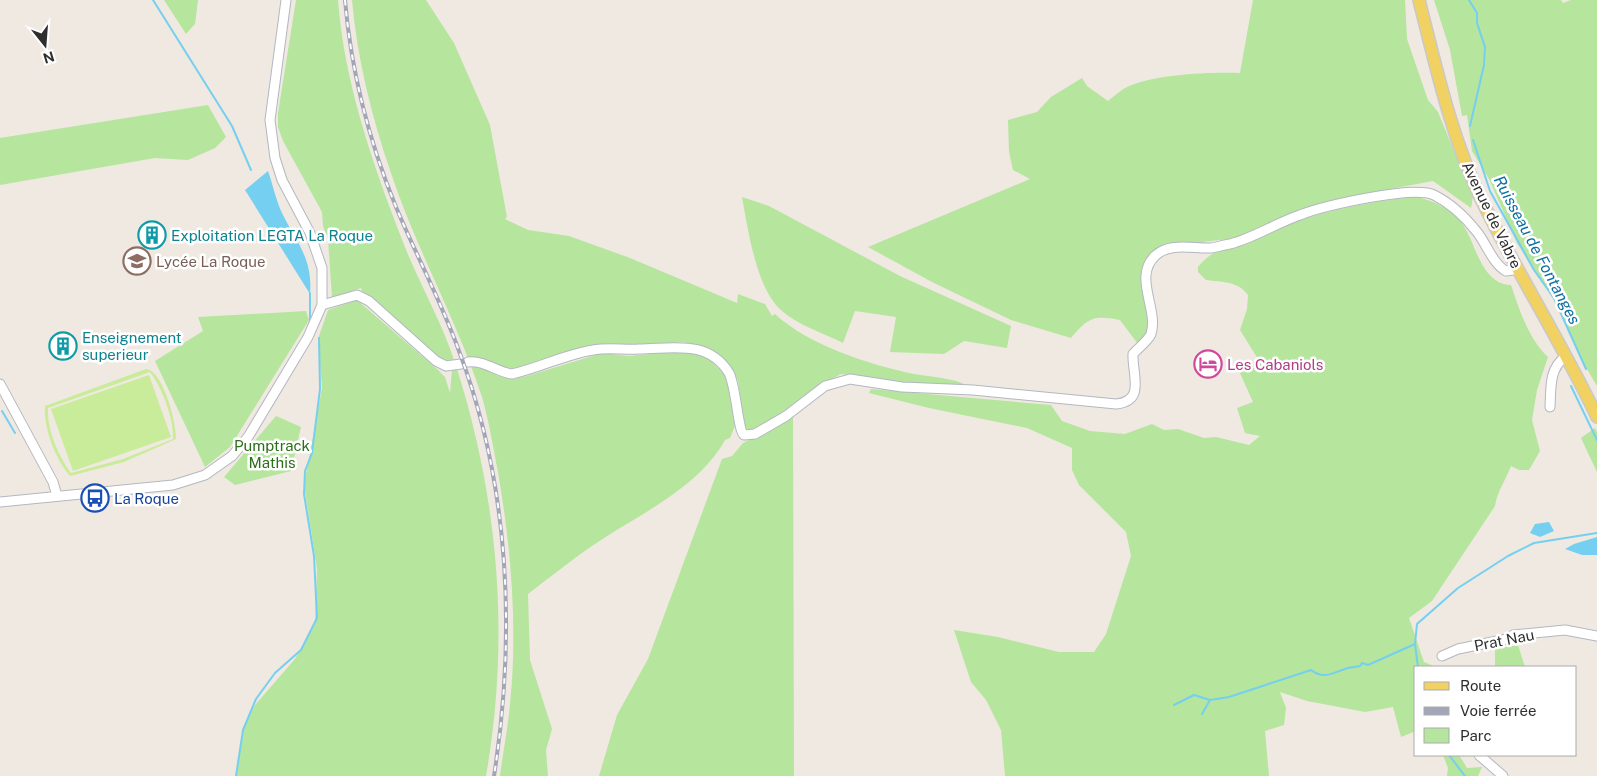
<svg xmlns="http://www.w3.org/2000/svg" width="1597" height="776" viewBox="0 0 1597 776" font-family="'Public Sans',sans-serif">
  <rect width="100%" height="100%" fill="#efe9e1"/>
  <path fill="#b6e59e" d="M164,0H198L195,24L186,34Z
    M296,0H338C344,81 372,162 401,237C417,280 441,319 455,363C425,359 391,307 362,291L361,288L332,298L328,239L323,226L322,212L283,141L278,127V113Z
    M352,0H426L454,43L490,125L507,217L505,219L528,230L569,236L630,258L737,303L738,294L765,304L772,316L775,314C808,345 870,365 914,374C926,376 958,379 966,385L925,386L841,374L822,384L761,427L747,430L744,426L738,381L730,366L718,354L704,347L683,342L644,346H597L517,369L496,367V375L514,379L527,376L602,353L629,356L683,351L700,355L710,360L722,372L730,384L736,423L730,438L725,440C698,489 637,515 592,546C570,561 549,578 528,594L530,660L552,729L546,750L548,776H500C503,752 508,728 510,704C518,627 511,548 498,472C493,447 489,421 482,397C457,320 416,249 391,173C372,118 357,58 352,0Z
    M1253,0H1405L1407,39L1428,100L1438,112L1473,197L1471,208L1433,181L1332,200L1299,210L1236,238L1160,247L1151,254L1143,270L1150,328L1147,337L1138,344L1120,320C1093,315 1089,317 1071,338L1011,320L932,282L868,247L1030,179L1013,170L1009,152L1008,120L1037,112L1051,97L1082,78L1087,86L1108,101C1114,96 1121,90 1127,87C1155,74 1210,72 1240,73Z
    M1434,0H1561L1563,3L1571,0H1597V386L1581,359L1559,308L1517,243L1489,179L1472,151L1467,115L1462,116L1450,50Z
    M208,105L226,137L215,148L188,160L155,158L0,185V138Z
    M742,197L769,206L900,276L1011,326L1007,348L964,341L944,354L890,352L896,317L855,311L843,343C823,333 798,325 782,311C756,289 748,229 742,197Z
    M1415,197C1430,199 1452,209 1461,222C1476,241 1480,284 1511,285C1519,309 1529,340 1548,357L1537,390L1532,420L1540,451L1529,470H1519L1511,466C1506,480 1497,491 1495,506L1432,601L1409,618L1424,662L1436,667H1416V731L1401,737L1393,707L1365,712L1307,701L1280,692L1286,708L1284,725L1265,731L1269,776H1005L1001,730L986,700L971,682L954,630L998,637L1059,652H1094L1106,634L1131,556L1126,532L1079,485L1072,470V448L1027,428L929,408L869,393L871,389L1051,405L1062,421L1090,431L1125,434L1152,424L1164,430L1178,429L1204,438L1216,437L1249,445L1260,436L1245,433L1237,408L1253,402L1239,371L1258,359L1240,330L1247,309L1248,295C1238,281 1222,282 1206,280L1198,272V267C1213,248 1237,242 1258,234C1310,215 1360,202 1415,197Z
    M357,300L437,369L445,377L450,393L452,370L457,369C499,501 510,640 486,776H236L244,726L255,705L295,659L315,624L317,569L304,485L322,388L318,339L328,310Z
    M306,311L309,320L230,447L205,467L155,361L203,331L198,317Z
    M276,416L301,427L291,471L235,485L224,477Z
    M793,417L794,776H599L617,715L648,659L722,459L732,456L743,443Z
    M1595,428L1597,432V472L1581,438Z
    M1518,645L1525,667H1495V649Z
    M1443,755H1459L1467,768L1482,767L1478,776H1447L1448,768Z"/>
  <path fill="#c9ec9a" fill-rule="evenodd" d="M146,369C163,370 177,424 176,439L124,462L70,476C56,460 43,428 45,406ZM150,372C162,388 174,418 173,439L123,459L71,473C58,455 47,430 48,408Z
    M149,375L171,437L73,471L51,409Z"/>
  <path fill="#75cff0" d="M268,171C273,185 276,201 283,215C297,243 313,259 310,294L245,190Z
    M1549,522L1554,531L1540,537L1530,533L1535,524Z
    M1597,537V555H1582L1565,549L1574,544Z"/>
  <g fill="none" stroke-linecap="round" stroke-linejoin="round">
    <path stroke="#75cff0" stroke-width="2" d="M153,0L232,126L251,170
      M1469,0L1477,13V23L1485,47L1484,65L1470,126
      M1473,140L1490,191L1534,270L1554,298L1586,369
      M310,293V323
      M1571,386L1597,440
      M2,411L15,433
      M1418,667L1415,644L1417,624L1458,588L1508,556L1534,543L1597,533
      M1174,705L1194,695L1210,700L1229,697L1311,670C1325,681 1336,671 1348,668C1352,667 1356,667 1360,666L1362,663L1368,665L1415,644
      M1202,714L1210,700
      M1449,755L1465,776
      M236,776L243,730L256,699L275,673L301,650L317,618L314,556L304,494L305,471L312,453L320,389L319,338"/>
    <g stroke="#b4b7c1" stroke-width="11">
      <path id="minor" d="M322,305L357,295L369,301L436,361L446,366L461,364
        M468,362C484,360 497,372 512,374C539,368 566,354 593,350C608,347 624,350 639,349C672,349 708,339 729,373C736,386 738,431 744,435L755,434L786,416L825,386L850,379L902,387L973,390L1116,404C1146,401 1132,374 1133,354C1138,348 1148,341 1151,334C1159,309 1132,276 1156,255C1170,242 1194,249 1211,248C1217,247 1224,245 1230,244C1254,238 1276,223 1300,215C1323,206 1413,185 1434,195C1450,203 1466,218 1477,232C1486,243 1493,264 1506,271L1519,269
        M0,384L53,482L57,496
        M1550,407C1551,388 1549,369 1565,357
        M0,502L173,485L205,475L232,456L248,437L308,337L322,305V268L310,233L282,180L275,158L270,120L286,0
        M1442,656L1458,649L1507,639L1513,635L1565,630L1597,636
        M1479,755L1503,776"/>
    </g>
    <g stroke="#c9c9c9" stroke-width="14">
      <path id="major" d="M1419,0C1436,67 1451,136 1481,199C1517,273 1562,343 1597,417"/>
    </g>
    <use href="#minor" stroke="#fff" stroke-width="9"/>
    <use href="#major" stroke="#f2d163" stroke-width="11"/>
    <g stroke="#a3a6b8" stroke-width="4">
      <path id="rail" d="M345,0C351,71 369,141 396,207C416,255 441,301 459,351C510,486 516,635 494,776"/>
    </g>
    <use href="#rail" stroke="#fff" stroke-width="2" stroke-dasharray="5.5" stroke-linecap="butt"/>
  </g>
  <defs>
    <g id="building-ring" transform="scale(1.4375)"><circle r="9.5" fill="#fff" stroke="#0f9aa8" stroke-width="1.5"/><path d="M-4-6H4V6H1V3H-1V6H-4ZM-2.5-4.3h1.7v1.8h-1.7ZM.8-4.3h1.7v1.8H.8ZM-2.5-1h1.7V.8h-1.7ZM.8-1h1.7V.8H.8Z" fill="#0f9aa8"/></g>
    <g id="school-ring" transform="scale(1.4375)"><circle r="9.5" fill="#fff" stroke="#8d6e63" stroke-width="1.5"/><path d="M0-5L7-2L0 1L-7-2ZM-4 1L0 2.5L4 1V4Q0 6-4 4Z" fill="#8d6e63"/></g>
    <g id="hotel-ring" transform="scale(1.4375)"><circle r="9.5" fill="#fff" stroke="#d1479c" stroke-width="1.5"/><path d="M-6-4.5h1.5V1H6V5H4.5V3h-9V5H-6ZM-4 0a1.8 1.8 0 1 1 3.6 0ZM.5 0V-2.5h3Q6-2.5 6 0Z" fill="#d1479c"/></g>
    <g id="bus-ring" transform="scale(1.4375)"><circle r="9.5" fill="#fff" stroke="#1a4fb4" stroke-width="1.5"/><path d="M-5-6H5V4H4V6H2V4H-2V6H-4V4H-5ZM-3.5-4V0h7V-4ZM-3.5 1.2v1.5H-2V1.2ZM2 1.2v1.5H3.5V1.2Z" fill="#1a4fb4"/></g>
  </defs>
  <g fill-rule="evenodd">
    <use href="#building-ring" x="152" y="235"/>
    <use href="#school-ring" x="137" y="261"/>
    <use href="#building-ring" x="63" y="346"/>
    <use href="#hotel-ring" x="1208" y="364"/>
    <use href="#bus-ring" x="95" y="498"/>
  </g>
  <g text-anchor="middle" dominant-baseline="central" stroke-width="5" stroke-linejoin="round" paint-order="stroke">
    <g font-size="15" fill="#2e2e2e" stroke="#fff">
      <text transform="translate(1492 215) rotate(64)">Avenue de Vabre</text>
      <text transform="translate(1504 640) rotate(-11)">Prat Nau</text>
    </g>
    <g font-size="15" fill="#0d838f" stroke="#fff" text-anchor="start">
      <text x="171" y="235">Exploitation LEGTA La Roque</text>
      <text x="82" y="337">Enseignement<tspan x="82" dy="17">superieur</tspan></text>
    </g>
    <g font-size="15" fill="#785e54" stroke="#fff" text-anchor="start">
      <text x="156" y="261">Lycée La Roque</text>
    </g>
    <g font-size="15" fill="#b23c85" stroke="#fff" text-anchor="start">
      <text x="1227" y="364">Les Cabaniols</text>
    </g>
    <g font-size="15" fill="#2c6e1b" stroke="#fff">
      <text x="272" y="445">Pumptrack<tspan x="272" dy="17">Mathis</tspan></text>
    </g>
    <g font-size="15" fill="#164399" stroke="#fff" text-anchor="start">
      <text x="114" y="498">La Roque</text>
    </g>
    <g font-size="16" font-style="italic" fill="#0d6fa3" stroke="#fff">
      <text transform="translate(1537 250) rotate(62)">Ruisseau de Fontanges</text>
    </g>
  </g>
  <rect x="1414" y="666" width="162" height="90" fill="#ffffff" stroke="#ababab"/>
  <rect x="1424" y="682" width="25" height="8" fill="#f2d163" stroke="#ababab"/>
  <text x="1460" y="691" font-size="15" fill="#2e2e2e">Route</text>
  <rect x="1424" y="707" width="25" height="8" fill="#a3a6b8" stroke="#ababab"/>
  <text x="1460" y="716" font-size="15" fill="#2e2e2e">Voie ferrée</text>
  <rect x="1424" y="728" width="25" height="15" fill="#b6e59e" stroke="#ababab"/>
  <text x="1460" y="741" font-size="15" fill="#2e2e2e">Parc</text>
  <g transform="translate(45 45) rotate(163)" stroke="#ffffff" stroke-width="4" paint-order="stroke">
  <path d="M0-4L9 19L0 12L-9 19Z" fill="#2e2e2e"/>
  <text y="-8" font-size="14" font-weight="bold" text-anchor="middle" fill="#2e2e2e">N</text>
  </g>
</svg>
